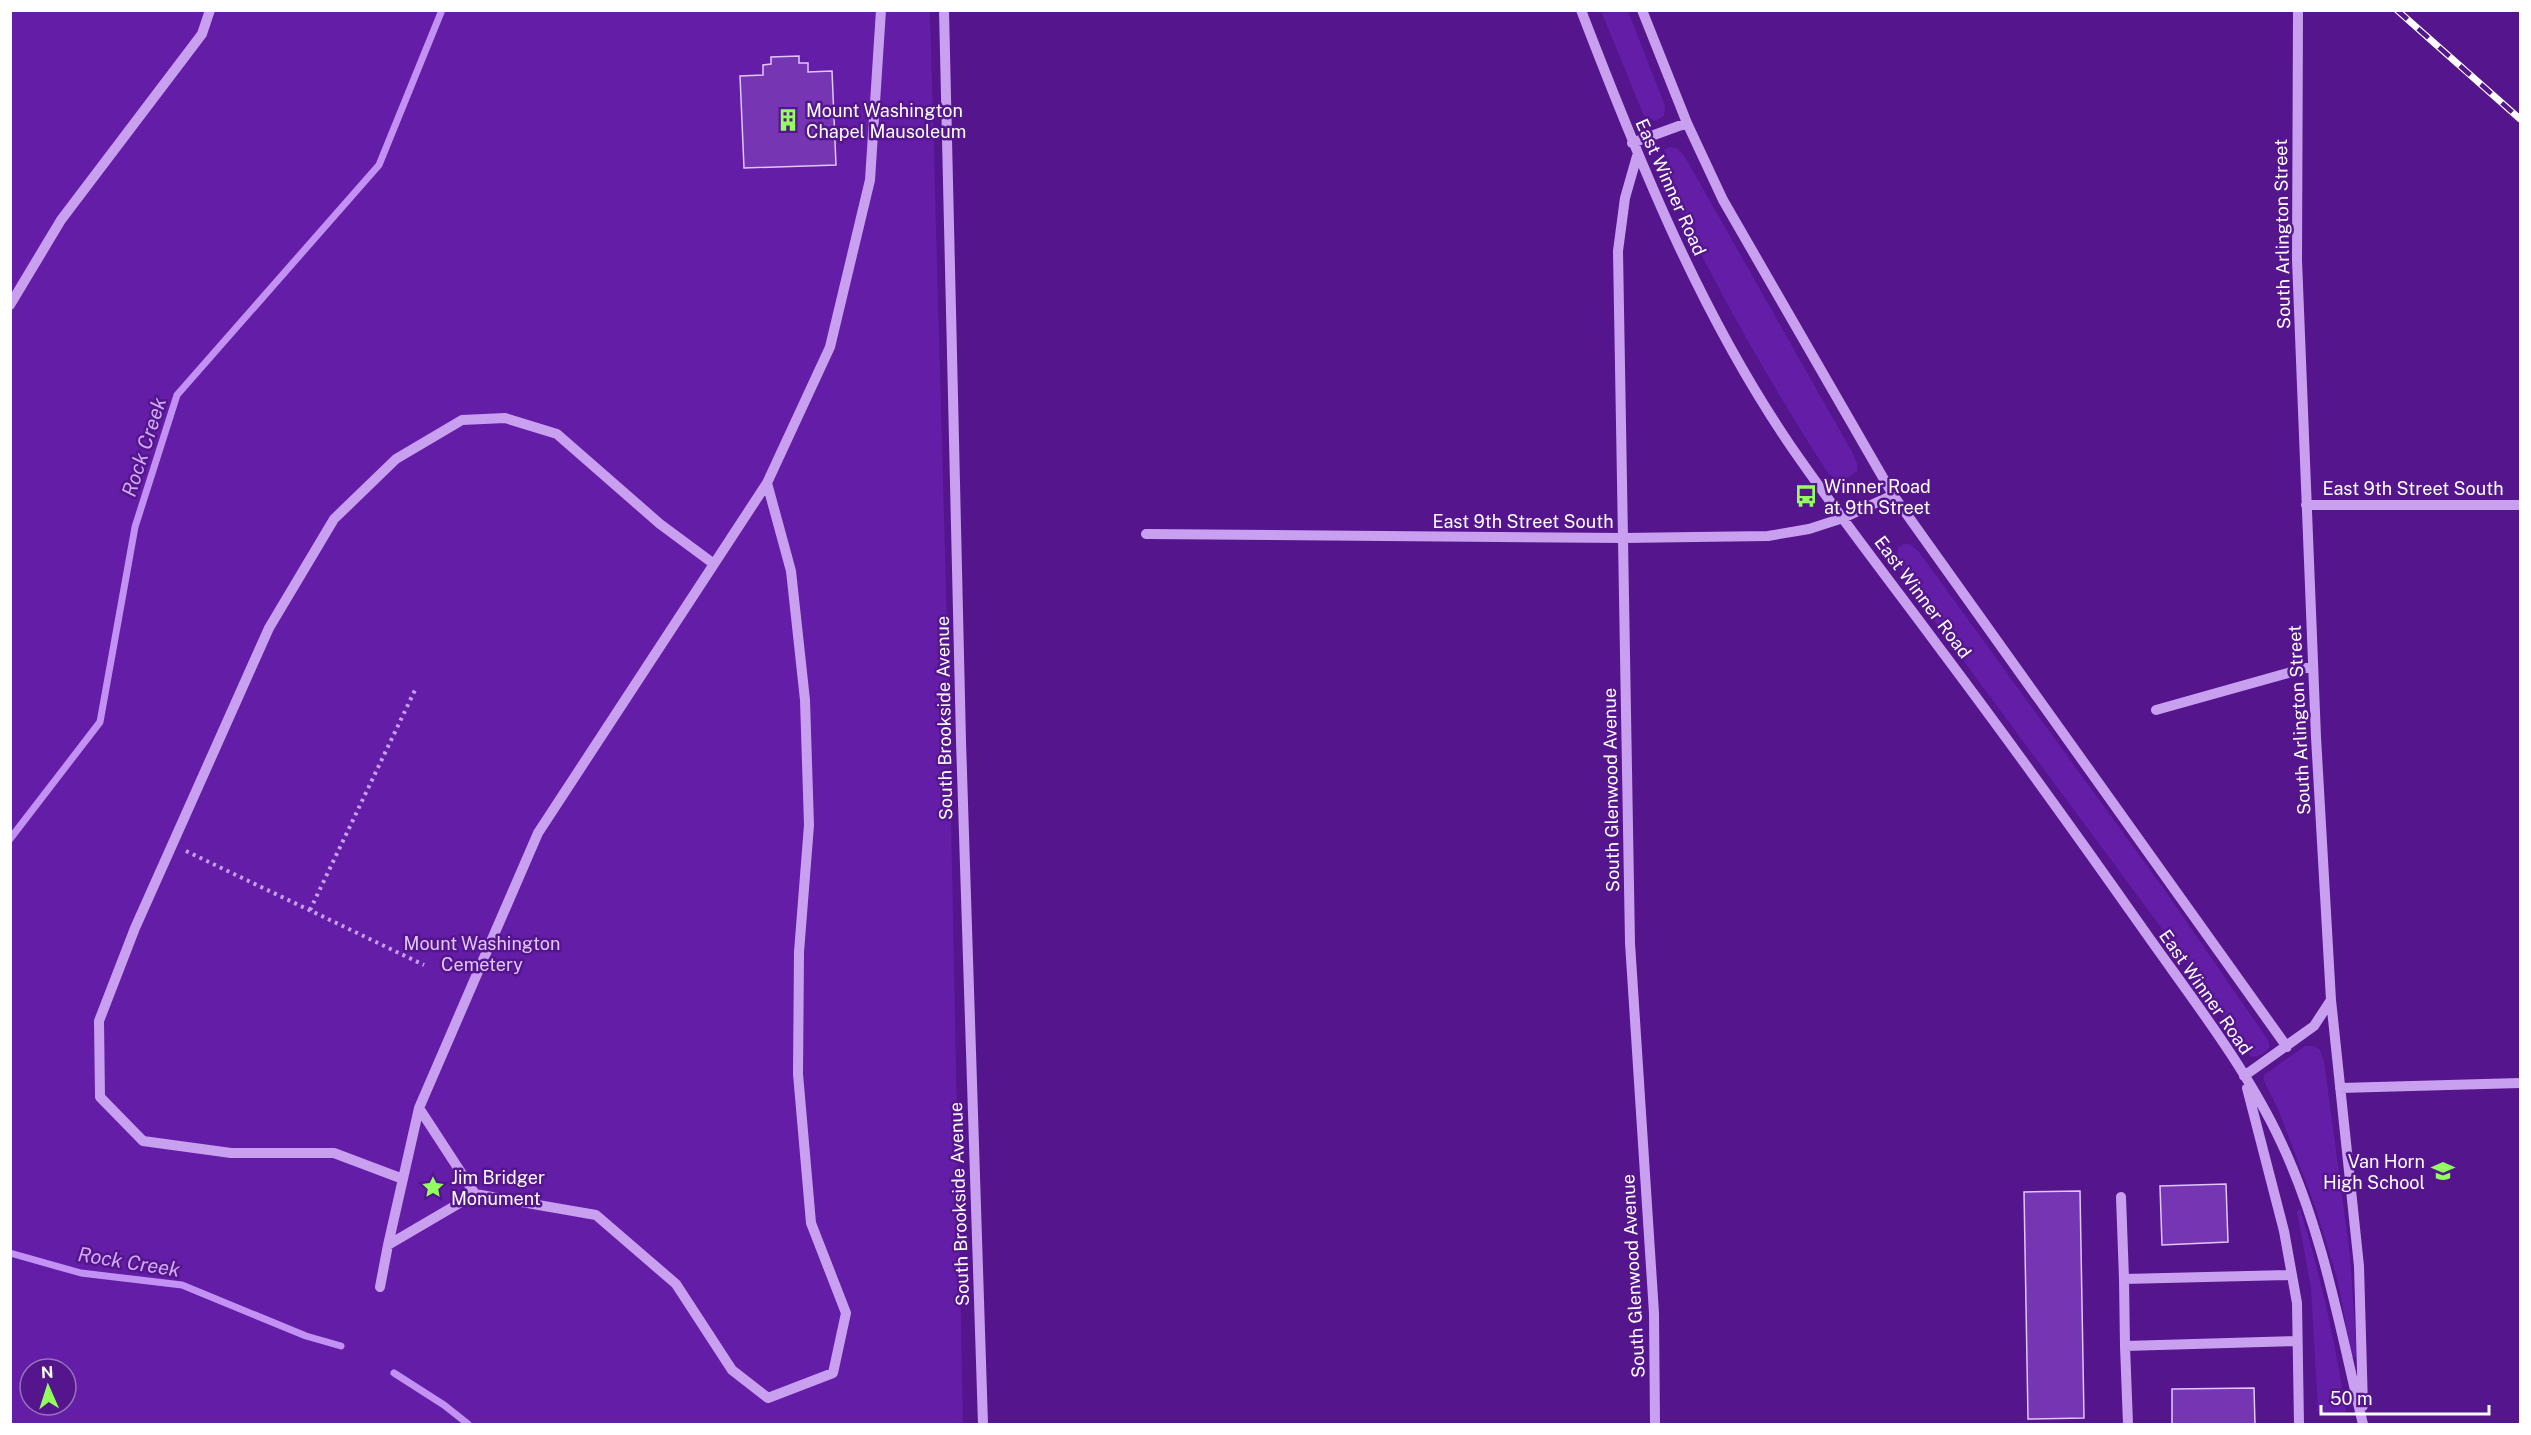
<svg xmlns="http://www.w3.org/2000/svg" width="2531" height="1435" viewBox="0 0 2531 1435" font-family="'Public Sans',sans-serif">
  <rect width="100%" height="100%" fill="#54158d"/>
  <path fill="#641da7" fill-rule="evenodd" d="M11,11H930L948,661L963,1424H11ZM30,1369H66V1405H30Z
    M1601,11H1628L1665,106L1664,116L1655,121L1644,116Z
    M1671,147L1678,149L1685,157L1851,450L1857,463V471L1846,479H1836L1829,474C1801,434 1649,184 1665,149Z
    M1903,544H1910L1919,552L2164,889L2268,1040L2270,1046C2266,1053 2259,1057 2251,1057L2180,953L1914,594C1905,579 1896,566 1898,548Z
    M2305,1046H2314L2320,1050L2324,1061L2350,1255L2357,1357H2352L2337,1278L2315,1206L2278,1109L2264,1081V1075Z
    M2300,1209C2321,1275 2335,1343 2346,1411L2342,1415H2320L2318,1410L2311,1288L2297,1212Z"/>
  <g fill="none" stroke-linecap="round" stroke-linejoin="round">
    <path stroke="#c291f3" stroke-width="7" d="M10,839L100,722L135,527L177,395L379,165L442,10
      M10,1253L81,1273L182,1285L306,1336L341,1346
      M394,1373L444,1405L468,1424"/>
  </g>
  <path fill="#7635b3" stroke="#e1c6fb" stroke-width="1.5" d="M799,56V63H808V72L832,71L836,165L744,168L740,76L763,75V65L771,64V57Z
    M2226,1184L2228,1242L2162,1245L2160,1186Z
    M2080,1191L2084,1418L2028,1419L2024,1192Z
    M2254,1388L2255,1424H2172V1389Z"/>
  <g fill="none" stroke-linecap="round" stroke-linejoin="round">
    <path stroke="#c99ff0" stroke-width="4" stroke-dasharray="3 4.5" stroke-linecap="butt" d="M186,851L424,965
      M310,910L416,688"/>
    <path stroke="#c99ff0" stroke-width="10" d="M944,10L961,741L983,1424
      M1581,10C1639,161 1699,311 1790,445C1838,515 1891,582 1941,650C2010,742 2077,835 2143,929C2190,996 2246,1067 2281,1142C2323,1231 2340,1329 2363,1424
      M1642,10L1687,123L1723,200L1893,495L2287,1047
      M2298,10L2297,260L2316,737L2331,1000L2359,1266L2363,1406
      M1632,143L1687,123
      M1637,156L1625,198L1618,251L1630,943L1654,1313L1655,1424
      M10,305L61,220L202,34L210,10
      M2306,505H2520
      M1146,534L1623,538L1768,536L1809,529L1843,518L1893,495
      M2156,710L2313,666
      M2244,1076L2314,1026L2331,1000
      M2247,1088L2284,1231L2297,1303L2299,1424
      M2340,1088L2520,1083
      M403,1179L334,1153H231L143,1141L100,1097L99,1021L135,928L269,628L334,519L396,459L462,420L505,418L557,434L660,524L714,564
      M475,1194L596,1215L676,1284L732,1370L768,1398L833,1373L846,1313L811,1223L798,1074L799,952L809,825L805,700L791,571L767,483
      M2121,1197L2124,1279
      M388,1245L419,1108
      M2291,1275L2124,1279L2125,1346L2297,1341
      M380,1287L388,1245L475,1194L419,1108L538,833L767,483L830,347L870,180L881,10
      M2125,1346L2128,1424"/>
    <g stroke="#fff" stroke-width="7">
      <path id="rail" d="M2397,10L2520,119"/>
    </g>
    <use href="#rail" stroke="#54158d" stroke-width="4.5" stroke-dasharray="14" stroke-linecap="butt"/>
  </g>
  <defs>
    <g id="building-bare" transform="scale(1.8)"><path d="M-4-6H4V6H1V3H-1V6H-4ZM-2.5-4.3h1.7v1.8h-1.7ZM.8-4.3h1.7v1.8H.8ZM-2.5-1h1.7V.8h-1.7ZM.8-1h1.7V.8H.8Z" fill="#92ff5e" stroke="#54158d" stroke-width="2.5" paint-order="stroke"/></g>
    <g id="bus-bare" transform="scale(1.8)"><path d="M-5-6H5V4H4V6H2V4H-2V6H-4V4H-5ZM-3.5-4V0h7V-4ZM-3.5 1.2v1.5H-2V1.2ZM2 1.2v1.5H3.5V1.2Z" fill="#92ff5e" stroke="#54158d" stroke-width="2.5" paint-order="stroke"/></g>
    <g id="school-bare" transform="scale(1.8)"><path d="M0-5L7-2L0 1L-7-2ZM-4 1L0 2.5L4 1V4Q0 6-4 4Z" fill="#92ff5e" stroke="#54158d" stroke-width="2.5" paint-order="stroke"/></g>
    <g id="sight-bare" transform="scale(1.8)"><path d="M0-6L1.8-2.2L6-1.7L2.9 1.2L3.7 5.4L0 3.3L-3.7 5.4L-2.9 1.2L-6-1.7L-1.8-2.2Z" fill="#92ff5e" stroke="#54158d" stroke-width="2.5" paint-order="stroke"/></g>
  </defs>
  <g fill-rule="evenodd">
    <use href="#building-bare" x="788" y="120"/>
    <use href="#bus-bare" x="1806" y="496"/>
    <use href="#school-bare" x="2443" y="1171"/>
    <use href="#sight-bare" x="433" y="1187"/>
  </g>
  <g text-anchor="middle" dominant-baseline="central" stroke-width="5" stroke-linejoin="round" paint-order="stroke">
    <g font-size="18" fill="#fff" stroke="#54158d" text-anchor="start">
      <text x="806" y="110">Mount Washington<tspan x="806" dy="21">Chapel Mausoleum</tspan></text>
      <text x="1824" y="486">Winner Road<tspan x="1824" dy="21">at 9th Street</tspan></text>
      <text x="2425" y="1161" text-anchor="end">Van Horn<tspan x="2425" dy="21">High School</tspan></text>
      <text x="451" y="1177">Jim Bridger<tspan x="451" dy="21">Monument</tspan></text>
    </g>
    <g font-size="18" fill="#fff" stroke="#54158d">
      <text transform="translate(1671 187) rotate(66)">East Winner Road</text>
      <text transform="translate(2282 234) rotate(-91)">South Arlington Street</text>
      <text x="2413" y="488">East 9th Street South</text>
      <text x="1523" y="521">East 9th Street South</text>
      <text transform="translate(1923 597) rotate(53)">East Winner Road</text>
      <text transform="translate(944 718) rotate(-91)">South Brookside Avenue</text>
      <text transform="translate(2299 720) rotate(-93)">South Arlington Street</text>
      <text transform="translate(1611 790) rotate(-91)">South Glenwood Avenue</text>
      <text transform="translate(2206 992) rotate(55)">East Winner Road</text>
      <text transform="translate(959 1204) rotate(-92)">South Brookside Avenue</text>
      <text transform="translate(1633 1276) rotate(-93)">South Glenwood Avenue</text>
    </g>
    <g font-size="18" fill="#e1c6fb" stroke="#54158d">
      <text x="482" y="943">Mount Washington<tspan x="482" dy="21">Cemetery</tspan></text>
    </g>
    <g font-size="20" font-style="italic" fill="#d2abf7" stroke="#54158d">
      <text transform="translate(144 447) rotate(-72)">Rock Creek</text>
      <text transform="translate(129 1262) rotate(9)">Rock Creek</text>
    </g>
  </g>
  <rect width="2531" height="1435" fill="none" stroke="#ffffff" stroke-width="24"/>
  <g transform="translate(48 1387) rotate(357)"><circle r="28" fill="#54158d" stroke="#9873bb" stroke-width="1.5"/>
  <path d="M0-4.5L10 22L0 15L-10 22Z" fill="#92ff5e"/>
  <text y="-9" font-size="16" font-weight="bold" text-anchor="middle" fill="#ffffff">N</text>
  </g>
  <path d="M2321 1405v9h168v-9" fill="none" stroke="#ffffff" stroke-width="3"/>
  <text x="2330" y="1405" font-size="18" fill="#ffffff" stroke="#54158d" stroke-width="4.5" paint-order="stroke">50 m</text>
</svg>
